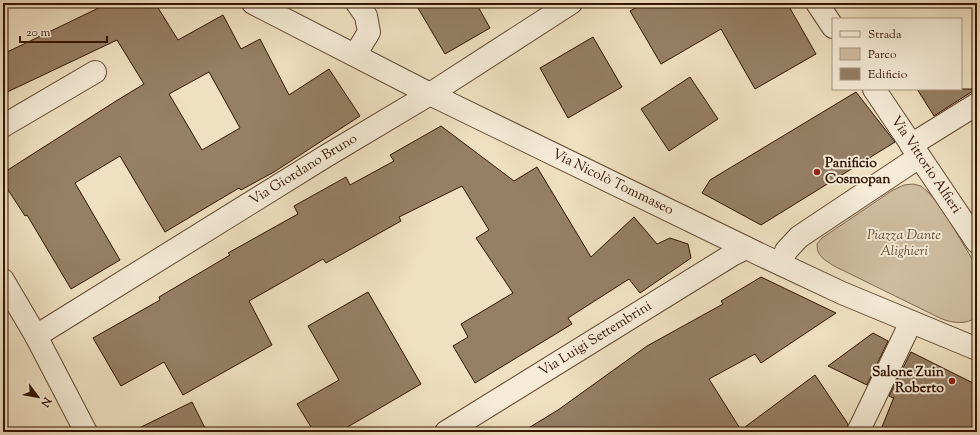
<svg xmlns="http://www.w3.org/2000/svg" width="980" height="435" viewBox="0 0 980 435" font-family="'Sorts Mill Goudy',serif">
  <rect width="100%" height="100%" fill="#efe0c1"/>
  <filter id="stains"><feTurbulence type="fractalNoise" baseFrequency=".005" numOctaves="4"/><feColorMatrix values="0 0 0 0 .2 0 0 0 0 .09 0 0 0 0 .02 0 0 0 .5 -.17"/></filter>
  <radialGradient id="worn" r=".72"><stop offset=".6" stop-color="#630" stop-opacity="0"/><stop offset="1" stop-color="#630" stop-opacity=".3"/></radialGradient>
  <path fill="#cfbda1" stroke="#826952" d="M913,184L921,186L929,193L941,207L977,267V317C966,325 953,323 942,319L834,266C824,259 817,257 817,244L822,238L893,190L904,185Z"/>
  <path fill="#957f65" stroke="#341502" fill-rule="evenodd" d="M109,3H155L178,40L223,15L241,49L260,39L289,95L329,69L360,116L274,172L241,190L239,188L165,232L120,156L75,183L120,260L71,289L27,215L25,216L3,182V173L116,101L144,84L117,40L3,94V54ZM209,72L240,128L202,150L169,94Z
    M415,3H476L490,28L445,54Z
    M644,3H787L816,54L755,89L721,29L661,64L630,11Z
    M593,37L622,87L568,118L540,68Z
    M690,77L718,119L669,151L641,109Z
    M917,89H976L934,116Z
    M856,92L895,142L761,225L702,193L710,180Z
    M441,126L514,181L537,167L591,257L634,217L657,244L670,238L688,244L691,258L640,293L629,279L568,318L572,324L475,383L453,346L468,337L461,324L513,293L476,238L489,230L462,186L399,217L401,221L326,263L323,259L249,301L272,345L183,395L164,362L121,386L93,338L160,300L159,297L230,255L228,253L298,214L294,206L346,177L350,185L394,161L390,155Z
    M761,277L836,313L761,363L755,354L709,379L741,430L815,375L848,424L846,432H522L558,410L647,346L723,304L721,301Z
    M368,292L421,384L339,432H314L297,404L339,380L308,326Z
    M873,333L888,341L867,385L828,366Z
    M911,352L977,385V432H880L894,397L893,398L889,396Z
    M192,402L207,432H131Z"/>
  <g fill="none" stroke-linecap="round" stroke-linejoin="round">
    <g stroke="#634832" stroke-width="24">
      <g id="minor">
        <path id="s1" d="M253,3L430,94L761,255L842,293L977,349"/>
        <path d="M817,3L833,27"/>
        <path d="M355,55L369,32L366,16L357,3"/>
        <path id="s2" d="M874,89L977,242"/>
        <path d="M3,126L95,72"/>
        <path d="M911,145L977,104"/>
        <path d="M781,264L786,251L799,237L919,157"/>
        <path d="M3,280L36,336L86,432"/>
        <path id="s3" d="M36,336L326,156L430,94L571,3"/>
        <path id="s4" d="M446,432L732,255L746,248"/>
        <path d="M858,432L911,322"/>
      </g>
    </g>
    <use href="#minor" stroke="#f5ebd7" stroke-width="22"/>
  </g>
  <g fill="#8f2418" stroke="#f5ebd7" stroke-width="1.5">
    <circle cx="817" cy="172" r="4"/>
    <circle cx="952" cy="381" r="4"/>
  </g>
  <g text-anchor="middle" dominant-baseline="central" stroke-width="4" stroke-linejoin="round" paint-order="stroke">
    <g font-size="14" font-weight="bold" fill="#341502" stroke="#f5ebd7" text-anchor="start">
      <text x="825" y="164">Panificio<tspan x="825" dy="16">Cosmopan</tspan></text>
      <text x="944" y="373" text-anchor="end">Salone Zuin<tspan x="944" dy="16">Roberto</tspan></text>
    </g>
    <g font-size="14" fill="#341502" stroke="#f5ebd7">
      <text stroke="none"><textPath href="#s2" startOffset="92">Via Vittorio Alfieri</textPath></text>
      <text stroke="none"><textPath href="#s3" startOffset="315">Via Giordano Bruno</textPath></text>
      <text stroke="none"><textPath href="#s1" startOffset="402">Via Nicolò Tommaseo</textPath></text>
      <text stroke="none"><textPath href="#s4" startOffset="176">Via Luigi Settembrini</textPath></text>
    </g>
    <g font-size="14" font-style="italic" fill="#624732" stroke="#f5ebd7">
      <text x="904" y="236">Piazza Dante<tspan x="904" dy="16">Alighieri</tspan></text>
    </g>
  </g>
  <rect width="980" height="435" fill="none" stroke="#efe0c1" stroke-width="16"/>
  <rect x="4" y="4" width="972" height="427" fill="none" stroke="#341502" stroke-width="2"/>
  <rect x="8" y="8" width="964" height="419" fill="none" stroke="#341502"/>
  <rect x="832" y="18" width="130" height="72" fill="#f5ebd7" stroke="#a89582"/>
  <rect x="840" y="31" width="20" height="6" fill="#f5ebd7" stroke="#a89582"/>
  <text x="868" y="38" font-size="12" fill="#341502">Strada</text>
  <rect x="840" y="48" width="20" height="12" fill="#cfbda1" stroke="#a89582"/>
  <text x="868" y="58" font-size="12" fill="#341502">Parco</text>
  <rect x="840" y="68" width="20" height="12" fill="#957f65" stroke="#a89582"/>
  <text x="868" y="78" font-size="12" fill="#341502">Edificio</text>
  <g transform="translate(38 397) rotate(122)" stroke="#f5ebd7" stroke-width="3" paint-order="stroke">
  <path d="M0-3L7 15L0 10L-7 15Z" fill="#341502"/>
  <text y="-6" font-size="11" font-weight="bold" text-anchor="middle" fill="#341502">N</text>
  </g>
  <path d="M20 36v6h87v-6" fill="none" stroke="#341502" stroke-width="2"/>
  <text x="26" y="36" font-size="12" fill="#341502" stroke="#f5ebd7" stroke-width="3" paint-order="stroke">20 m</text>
  <rect width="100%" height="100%" filter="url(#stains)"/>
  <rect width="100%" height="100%" fill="url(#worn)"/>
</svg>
